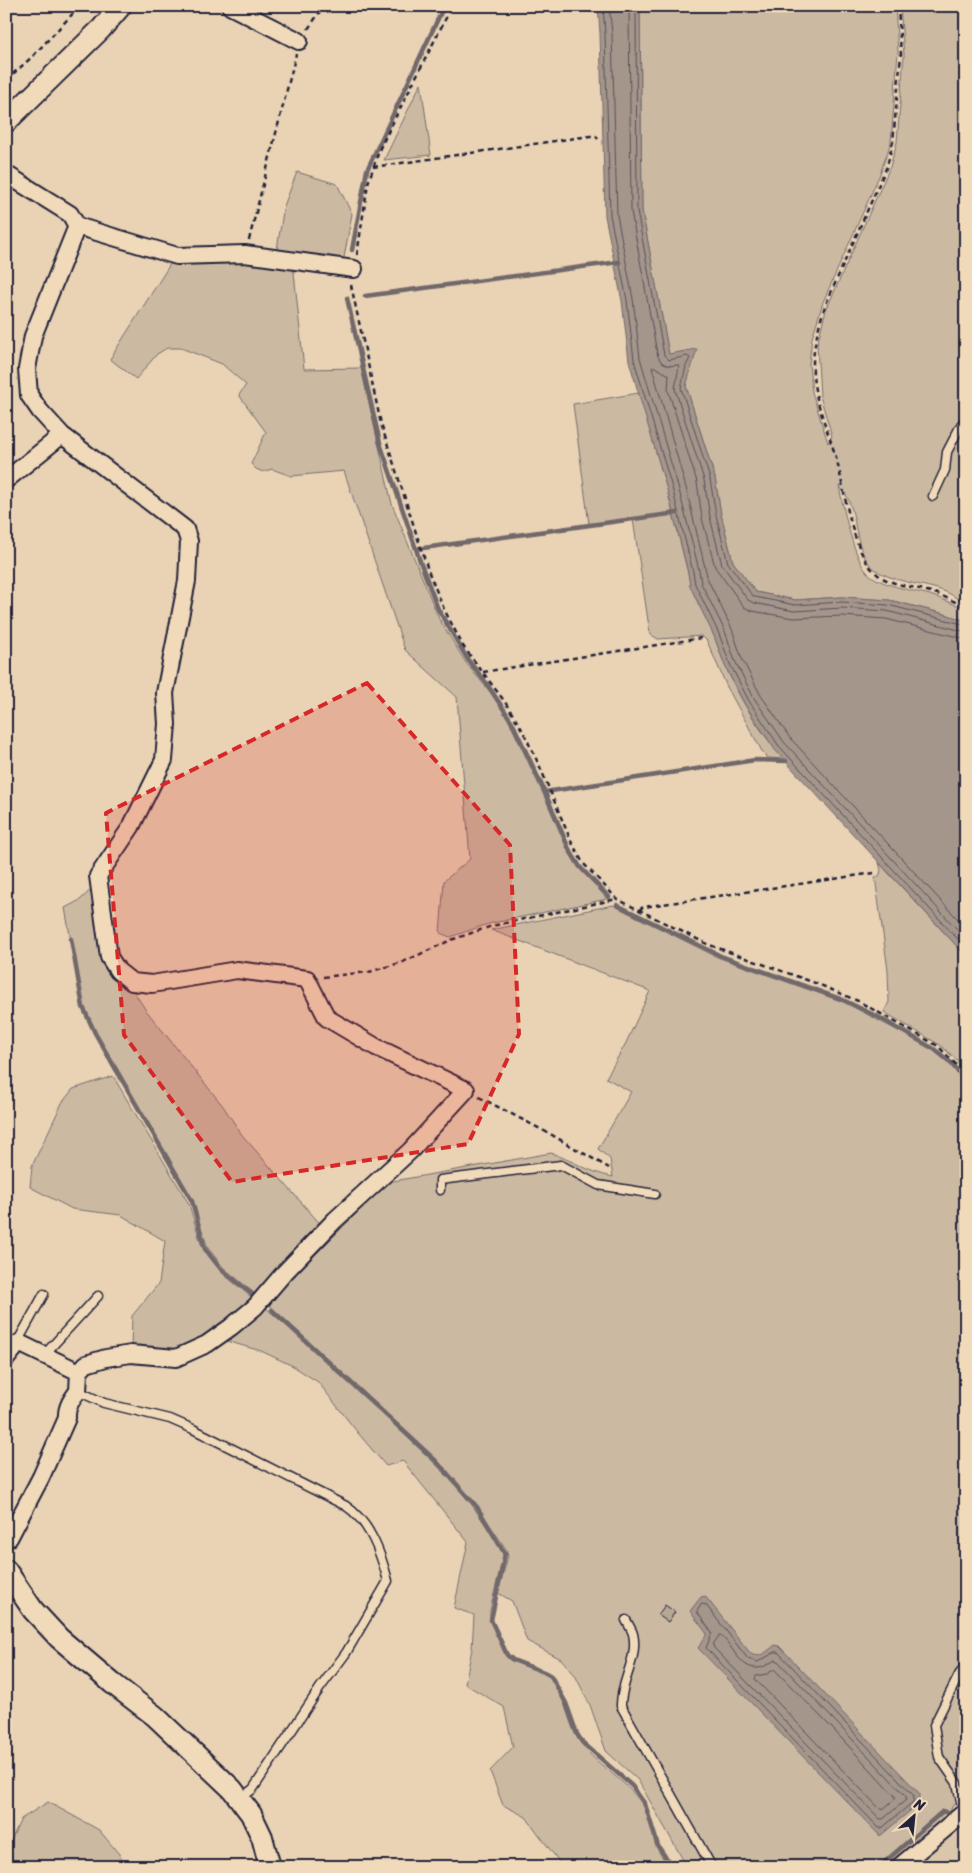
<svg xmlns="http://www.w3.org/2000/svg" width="972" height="1873" viewBox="0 0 972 1873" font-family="Sriracha,sans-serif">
  <rect width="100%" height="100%" fill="#e9d3b4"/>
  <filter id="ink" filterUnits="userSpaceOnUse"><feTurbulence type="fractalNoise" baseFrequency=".02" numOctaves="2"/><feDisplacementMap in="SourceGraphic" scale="10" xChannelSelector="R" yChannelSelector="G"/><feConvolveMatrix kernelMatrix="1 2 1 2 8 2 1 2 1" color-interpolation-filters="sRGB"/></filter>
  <g filter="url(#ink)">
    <path fill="#dac6ab" d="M958,1824L966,1843V1867H910Z"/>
    <path fill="#cbb9a2" stroke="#766e6e" d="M640,6H895L898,52L891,142L880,174L823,302L812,338L809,364L812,392L828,443L832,436L820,396L817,344L826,310L890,167L897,142L904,55L900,6H966V604C959,600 953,595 946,592C924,583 890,583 872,567C851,547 860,505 839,486C843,507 853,555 866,571C877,585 912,590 930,595C942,599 955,604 966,610V621L945,614L889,600L842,597L795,600L756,592L733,562L721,514L715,478L686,386L696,349L669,355L642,210Z
      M421,83L431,155L384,160Z
      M297,172L337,184L352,214L343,263L276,255L284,206Z
      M172,261L293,263L304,369L361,368L392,504L439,619L466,663L490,692L507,717L575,862L607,899L488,924L450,937L440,933L444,881L470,859L457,697L405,650L344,471L291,476L272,469L263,472L256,469L251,464L266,432L239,395L246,385L222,364L181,348H167L157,354L136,379L110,359Z
      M639,393L668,493L688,573C691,596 706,615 714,636C718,646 721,656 725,665C738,697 761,734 784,759L768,758L763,753L727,687L707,641L702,636L658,639L650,634L633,519L589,524L573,404Z
      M879,863L966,956V1068L940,1045L884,1012L889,1002L888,970L875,877H878C882,872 881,869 879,863Z
      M95,886L114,973L119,983L129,984L145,1009L223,1106L242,1135L323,1227L258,1296L224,1268L208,1248L190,1194L107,1057L84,1008L81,996L65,908L80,900Z
      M613,905L717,957L846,1003L932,1049L947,1062L961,1077L964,1076L966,1078V1802L953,1805L946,1819L893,1867H687L638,1780L606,1751L590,1705L575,1675L561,1659L527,1641L512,1601L498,1593L508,1556L506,1549L476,1504L446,1469L267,1303L388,1182L551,1153C572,1160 590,1173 613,1177L610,1159L598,1149L631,1092L606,1078L626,1043L650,991L491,930Z
      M113,1076L189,1204L202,1247L223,1274L255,1300L223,1328L176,1353L131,1349L132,1316L159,1283L165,1241L121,1215L72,1209L30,1187L32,1166L62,1103L73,1089Z
      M266,1308L329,1363L445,1473L472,1505L502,1549L503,1557L490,1610V1618L508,1659L546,1674C565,1690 566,1719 578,1739C594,1765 625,1778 642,1804C650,1815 651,1831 655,1844C658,1852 664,1859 669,1867H635L630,1861L620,1867H563L526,1817L503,1805L490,1771L513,1747L504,1707L465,1684L472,1649L474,1615L454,1608L468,1542L403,1461L386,1466L358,1433L318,1382L293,1366L261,1351L223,1340Z
      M48,1802L99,1830L119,1854L126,1867H6V1851L21,1819Z"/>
    <path fill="#a5968b" stroke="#71686b" d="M598,6H640L642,210L669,354L697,349L686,386L715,478L721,514L733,562L756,592L795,600L842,597L889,600L945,614L966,621V956L775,750L744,703L725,666L714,636L690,586L688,573L668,493L629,361L622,301L605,216L600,33Z
      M705,1596L751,1654C760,1659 767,1651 775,1645L779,1646L920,1794V1799L917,1805L880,1836L698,1648L707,1634L690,1611L701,1597Z"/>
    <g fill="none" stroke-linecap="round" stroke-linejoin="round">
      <path stroke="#56505b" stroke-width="1" d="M603,6L605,33L610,215L627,300L634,360L673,491L693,572L695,584L719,634L730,664L749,701L779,746L966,948
        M609,6L612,33L617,215L633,299L640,358L679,490L699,570L701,583L725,631L735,661L754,698L784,742L966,939
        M629,6L631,211L657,353C660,364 666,367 677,365L679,366L675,389L704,480L710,517L722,565L748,600L754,603L794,611L842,608L887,611L966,632
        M636,6L637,211L664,355L669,360L687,356L690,358L686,366L681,388L710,479L716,515L728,563L752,595L755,597L795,605L842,602L888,605L966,625
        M966,639L886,619L842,616L793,618L752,611L744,607L715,567L702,518L697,482L668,390L669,375L655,367H652L686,488L708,580L732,629L742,659L760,694L790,738L966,928
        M702,1604L706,1605L748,1659L758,1662L775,1652H778L914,1796L913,1802L882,1828H879L706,1648L712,1633L697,1612Z
        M720,1635C733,1644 739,1670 759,1668C766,1667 771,1661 777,1660L906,1796V1800L883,1819H880L714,1648L713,1645Z
        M774,1669L830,1726L895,1796V1799L883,1809H880L755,1679L756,1676L767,1674Z"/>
      <path stroke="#71686b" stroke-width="4.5" d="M352,250L367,170L444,6
        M365,296L619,262
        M347,298L380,443L421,564L438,609L468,660L487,684L512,722L543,788L569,849L580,867L609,897
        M416,549L677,513
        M545,792L755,760L786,761
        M617,905L721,956L841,999L878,1017L934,1049L949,1061L961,1075
        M71,939L83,1007L95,1033L192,1201L205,1249L221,1269L254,1296
        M272,1310L436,1461L477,1507L505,1554L491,1620L507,1655L513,1660L544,1672L551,1676L566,1703L577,1734L582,1742L632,1786L645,1804L658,1846L672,1867
        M879,1867L943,1811L947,1813"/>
    </g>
    <path fill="#b7a796" stroke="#22223b" d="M665,1605L675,1612L668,1622L658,1615Z"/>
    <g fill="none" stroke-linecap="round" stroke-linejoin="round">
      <g stroke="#22223b" stroke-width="11">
        <path id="service" d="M933,496L945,470L947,452L961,425L966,419
          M440,1190V1180L561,1165L598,1185L655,1194
          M19,1343V1339L44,1294
          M44,1355L98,1296
          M78,1391L104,1403L170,1419L193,1429L346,1506C370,1522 381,1554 388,1581L346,1653L320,1688L253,1789L241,1798
          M626,1620C628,1624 632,1630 633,1634C639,1658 620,1682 621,1706L712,1867
          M963,1811L957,1783L939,1757L934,1725L959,1675L966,1665"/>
      </g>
      <g stroke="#22223b" stroke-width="20">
        <path id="minor" d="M230,6L299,41
          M6,174L70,214L77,226L177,256L245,254L354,269
          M6,480L62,435
          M6,1359L19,1343L79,1372
          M6,1539L9,1538L41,1477L67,1418C66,1407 72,1399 78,1391L79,1372L86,1364L106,1358L131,1354L176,1358L207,1344L231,1327L255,1307L285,1272L335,1220L410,1151L466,1090L376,1047L327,1018L307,979L237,970L152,984L132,982L118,971L109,957L98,876L131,827L164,760L167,724L165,693L187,581L189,541L185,529L62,435L40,411L29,395L27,369L33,336L77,226
          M899,1867L966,1811"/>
      </g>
      <g stroke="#22223b" stroke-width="24">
        <path id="tertiary" d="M6,122L101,29L121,6
          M6,1570L33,1610L59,1638L112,1683L155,1716L232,1789L251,1814L262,1837L270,1867"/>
      </g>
      <path stroke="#22223b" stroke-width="2.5" stroke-dasharray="5 4" stroke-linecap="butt" d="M898,6L901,55L893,142L887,166L825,306C817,331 810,358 814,384C818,410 830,436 837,461C845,492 852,554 877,574C890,585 911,586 927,591C940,594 953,601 966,607
        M308,29L324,6
        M6,80L32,57L80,6
        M373,167L590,136H596L598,139
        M249,240L296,54
        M357,255L368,183L380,148L452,6
        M351,285L381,424L429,573L444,609L463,646L505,702L523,731L540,767L571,841L583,863L617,899L707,944L818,984L858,1001L938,1046L966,1075
        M483,672L702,638
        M639,910L643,907L874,873
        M323,977L369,972L403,962L451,940L492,926L617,899
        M479,1097L552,1135L609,1168"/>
      <use href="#service" stroke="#f1dab9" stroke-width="8"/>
      <use href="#minor" stroke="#f1dab9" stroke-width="16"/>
      <use href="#tertiary" stroke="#f1dab9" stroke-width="20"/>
    </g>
  </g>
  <path fill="#d62828" fill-opacity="0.2" stroke="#d62828" stroke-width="4" stroke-dasharray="10 6" stroke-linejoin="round" d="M367,683L510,845L519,1034L468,1144L232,1182L124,1035L106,813Z"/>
  <rect width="972" height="1873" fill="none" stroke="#f1dab9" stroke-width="25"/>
  <rect x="12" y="12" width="947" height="1848" fill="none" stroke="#22223b" stroke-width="2" filter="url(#ink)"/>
  <g transform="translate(914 1816) rotate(27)" stroke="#f1dab9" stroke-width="4" paint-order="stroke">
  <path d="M0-4L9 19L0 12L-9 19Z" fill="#22223b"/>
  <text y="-8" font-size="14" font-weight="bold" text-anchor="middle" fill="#22223b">N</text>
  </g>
</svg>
